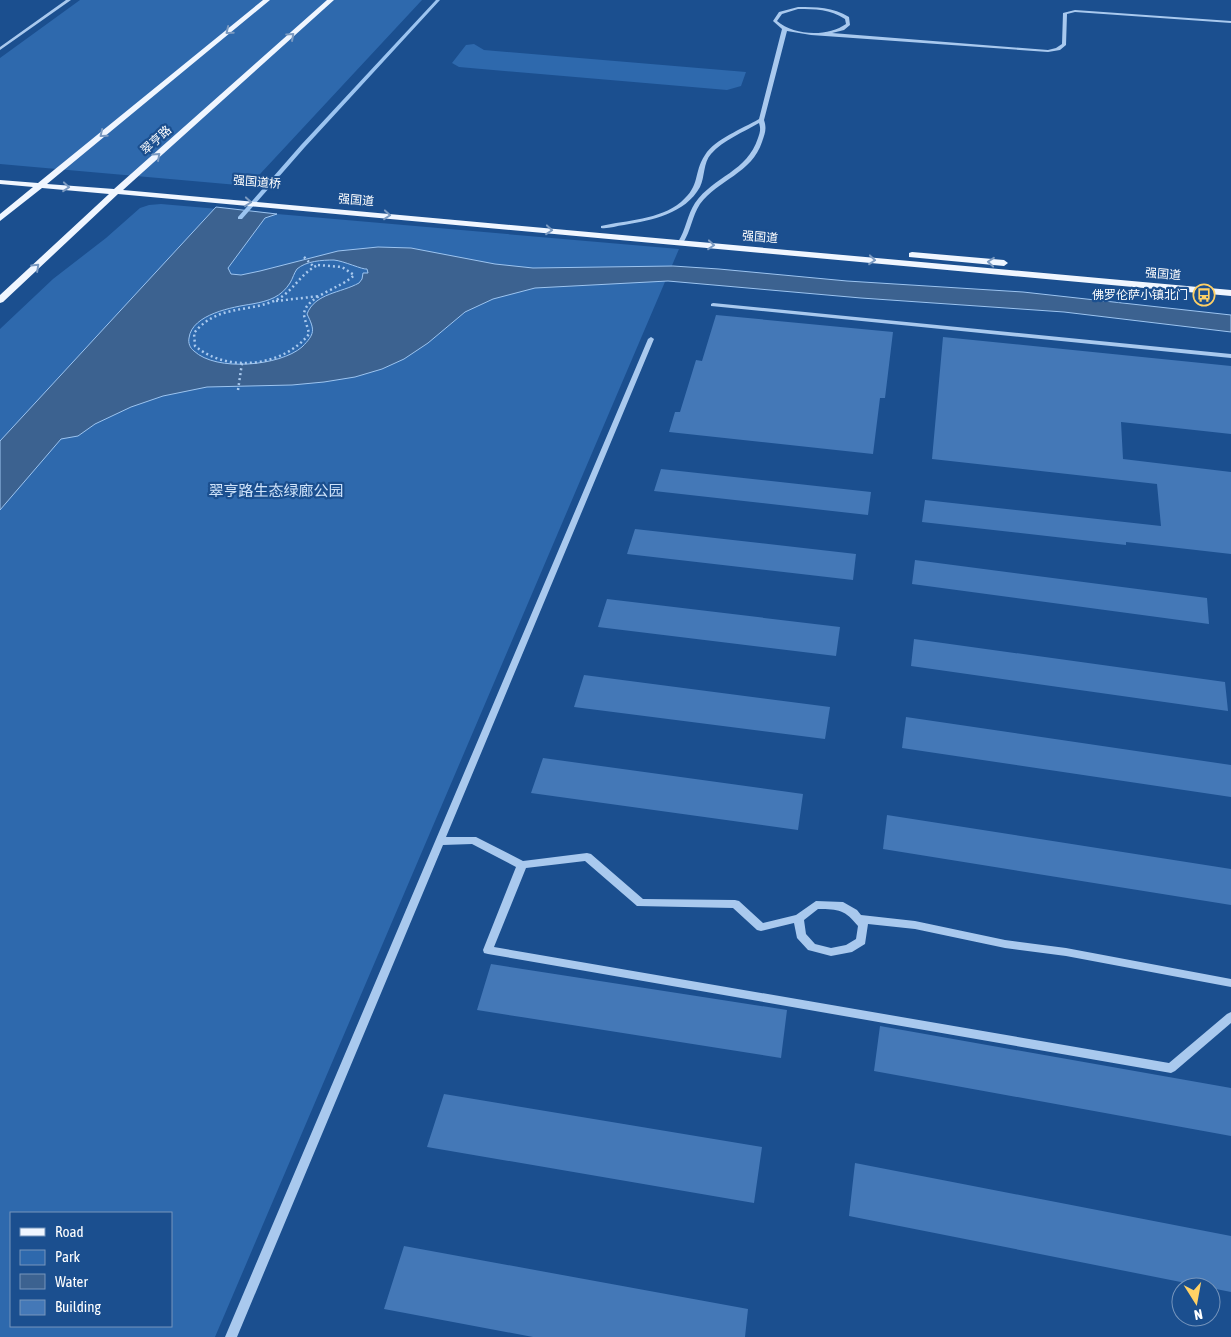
<svg xmlns="http://www.w3.org/2000/svg" width="1231" height="1337" viewBox="0 0 1231 1337" font-family="'Asap Condensed','Noto Sans SC',sans-serif">
  <rect width="100%" height="100%" fill="#1b4f8f"/>
  <path fill="#2e69ad" fill-rule="evenodd" d="M80,0H422L249,186L0,164V58Z
    M474,44L484,50L746,72L741,86L727,90L459,67L452,63L466,45Z
    M161,204L679,249L215,1337H0V329L53,279L106,238L140,208L149,205ZM11,1213H171V1326H11Z"/>
  <path fill="#3c6290" stroke="#9cc4f0" fill-rule="evenodd" d="M216,207L277,214L265,218L228,268L231,274L241,275L260,271L338,251L378,247L411,248L495,264L533,268L673,266L719,269L847,281L1023,292L1231,315V332L1064,312L861,298L668,281L535,288L493,299L465,312L428,343L404,359L382,369L355,377L324,382L292,385L207,387L163,396L131,407L95,424L78,436L61,439L0,510V441ZM334,260C344,261 363,270 367,269L368,273H363L362,279L359,283C341,293 315,293 307,314C315,330 315,334 302,347C280,366 216,372 194,351C190,348 188,343 189,338C192,314 233,307 252,304C269,301 281,297 290,283C293,278 294,273 297,269C306,261 322,260 334,260Z"/>
  <g fill="none" stroke-linecap="round" stroke-linejoin="round">
    <path fill="#9cc4f0" fill-rule="evenodd" d="M436,0H440L305,147L242,219H238V217L301,145Z"/>
  </g>
  <path fill="#4478b7" d="M716,315L893,332L885,398H880L873,454L669,432L675,412H680L696,360L702,361Z
    M943,337L1231,366V434L1121,422L1123,459L1231,472V554L1126,542V545L922,522L925,500L1161,526L1157,484L932,459Z
    M661,469L871,492L868,515L654,491Z
    M635,529L856,554L853,580L627,554Z
    M915,560L1207,598L1209,624L912,584Z
    M607,599L840,627L836,656L598,627Z
    M914,639L1225,682L1228,711L911,666Z
    M584,675L830,707L825,739L574,707Z
    M906,717L1231,765V797L902,748Z
    M543,758L803,794L798,830L531,793Z
    M887,815L1231,869V905L883,849Z
    M491,964L787,1010L781,1058L477,1010Z
    M880,1026L1231,1088V1136L874,1071Z
    M444,1094L762,1147L754,1203L427,1147Z
    M855,1163L1231,1236V1292L849,1216Z
    M404,1246L748,1309L745,1337H533L384,1309Z"/>
  <g fill="none" stroke-linecap="round" stroke-linejoin="round">
    <path stroke="#a9c9ee" stroke-width="2.5" stroke-dasharray="2 3" stroke-linecap="butt" d="M304,257L313,266
      M318,265L342,267L354,275C343,288 304,296 304,315C305,321 308,328 309,334C283,367 227,373 195,346L194,333C217,305 244,313 274,301C293,293 300,273 318,265Z
      M276,301L320,296
      M238,390L242,363"/>
    <path fill="#a9c9ee" fill-rule="evenodd" d="M66,0H71L0,50V47Z
      M798,7C816,7 833,7 849,17L850,25L844,30L832,33L1048,50L1056,48L1062,44L1063,13L1075,10L1231,21V23L1075,12L1067,14L1066,45L1060,50L1048,52L811,35L787,31L764,120C767,129 765,133 762,142C752,173 718,180 700,204C692,216 691,231 683,243L678,242C686,230 687,215 695,203C714,176 747,172 758,138C760,132 761,129 759,123C744,132 723,140 711,154C703,163 705,177 700,187C685,214 652,220 624,225C616,226 608,229 601,228V226C627,220 659,220 681,202C701,185 693,173 705,155C715,139 742,129 759,119L782,29L773,21L779,12ZM798,9C815,9 830,9 845,19L846,24C828,37 794,36 777,21L782,14Z
      M713,303L1231,354V358L711,306V304Z
      M651,337L654,339L446,837H476L523,861L587,853L591,854L643,899L735,900L739,901L763,923L796,915L816,901L843,902L857,910L861,915L915,921L1005,940L1066,948L1231,979V987L1066,956L1005,948L915,929L868,924L865,944L852,952L831,956L812,951L808,950L797,938L794,923L761,931L757,930L733,908L637,906L585,861L526,868L494,947L1169,1063L1227,1014L1231,1012V1023L1175,1071L1171,1073L488,954L484,953L483,950L516,867L472,844L443,845L237,1337H225L648,339ZM818,909C839,909 845,910 858,926L856,939L846,945L831,948L815,944L806,934L804,920Z"/>
    <path fill="#f0f6ff" fill-rule="evenodd" d="M263,0H270L47,184L114,189L327,0H334L123,190L1231,290V296L118,194L3,302L0,303V295L109,194L42,188L0,221V214L33,187L0,184V180L38,183Z
      M912,252L1004,260L1008,263L1004,266L909,257V253Z"/>
  </g>
  <defs><path id="oneway-chevron" d="M-2-3.5L2.5 0L-2 3.5" fill="none" stroke-width="1.6" stroke-linecap="round" stroke-linejoin="round" transform="scale(1.25)"/></defs>
  <g stroke="#7b9ac1">
    <use href="#oneway-chevron" transform="translate(229 31) rotate(141)"/>
    <use href="#oneway-chevron" transform="translate(291 36) rotate(-42)"/>
    <use href="#oneway-chevron" transform="translate(103 134) rotate(141)"/>
    <use href="#oneway-chevron" transform="translate(157 156) rotate(-42)"/>
    <use href="#oneway-chevron" transform="translate(66 187) rotate(5)"/>
    <use href="#oneway-chevron" transform="translate(248 202) rotate(5)"/>
    <use href="#oneway-chevron" transform="translate(387 215) rotate(5)"/>
    <use href="#oneway-chevron" transform="translate(549 230) rotate(5)"/>
    <use href="#oneway-chevron" transform="translate(711 245) rotate(5)"/>
    <use href="#oneway-chevron" transform="translate(872 260) rotate(5)"/>
    <use href="#oneway-chevron" transform="translate(991 262) rotate(-175)"/>
    <use href="#oneway-chevron" transform="translate(36 267) rotate(-43)"/>
  </g>
  <defs>
    <g id="bus-ring" transform="scale(1.125)"><circle r="9.5" fill="#1b4f8f" stroke="#ffd166" stroke-width="1.5"/><path d="M-5-6H5V4H4V6H2V4H-2V6H-4V4H-5ZM-3.5-4V0h7V-4ZM-3.5 1.2v1.5H-2V1.2ZM2 1.2v1.5H3.5V1.2Z" fill="#ffd166"/></g>
  </defs>
  <g fill-rule="evenodd">
    <use href="#bus-ring" x="1204" y="295"/>
  </g>
  <g text-anchor="middle" dominant-baseline="central" stroke-width="4.5" stroke-linejoin="round" paint-order="stroke">
    <g font-size="12" fill="#fff" stroke="#1b4f8f">
      <text transform="translate(156 140) rotate(-42)">翠亨路</text>
      <text transform="translate(257 182) rotate(5)">强国道桥</text>
      <text transform="translate(356 200) rotate(5)">强国道</text>
      <text transform="translate(760 237) rotate(5)">强国道</text>
      <text transform="translate(1163 274) rotate(5)">强国道</text>
    </g>
    <g font-size="12" fill="#fff" stroke="#1b4f8f" text-anchor="end">
      <text x="1188" y="295">佛罗伦萨小镇北门</text>
    </g>
    <g font-size="15" fill="#cfe3fa" stroke="#1b4f8f">
      <text x="276" y="490">翠亨路生态绿廊公园</text>
    </g>
  </g>
  <rect x="10" y="1212" width="162" height="115" fill="#1b4f8f" stroke="#7695bc"/>
  <rect x="20" y="1228" width="25" height="8" fill="#f0f6ff" stroke="#7695bc"/>
  <text x="55" y="1237" font-size="15" fill="#ffffff">Road</text>
  <rect x="20" y="1250" width="25" height="15" fill="#2e69ad" stroke="#7695bc"/>
  <text x="55" y="1262" font-size="15" fill="#ffffff">Park</text>
  <rect x="20" y="1274" width="25" height="15" fill="#3c6290" stroke="#7695bc"/>
  <text x="55" y="1287" font-size="15" fill="#ffffff">Water</text>
  <rect x="20" y="1300" width="25" height="15" fill="#4478b7" stroke="#7695bc"/>
  <text x="55" y="1312" font-size="15" fill="#ffffff">Building</text>
  <g transform="translate(1196 1302) rotate(169)"><circle r="24" fill="#1b4f8f" stroke="#7695bc"/>
  <path d="M0-4L9 19L0 12L-9 19Z" fill="#ffd166"/>
  <text y="-8" font-size="14" font-weight="bold" text-anchor="middle" fill="#ffffff">N</text>
  </g>
</svg>
